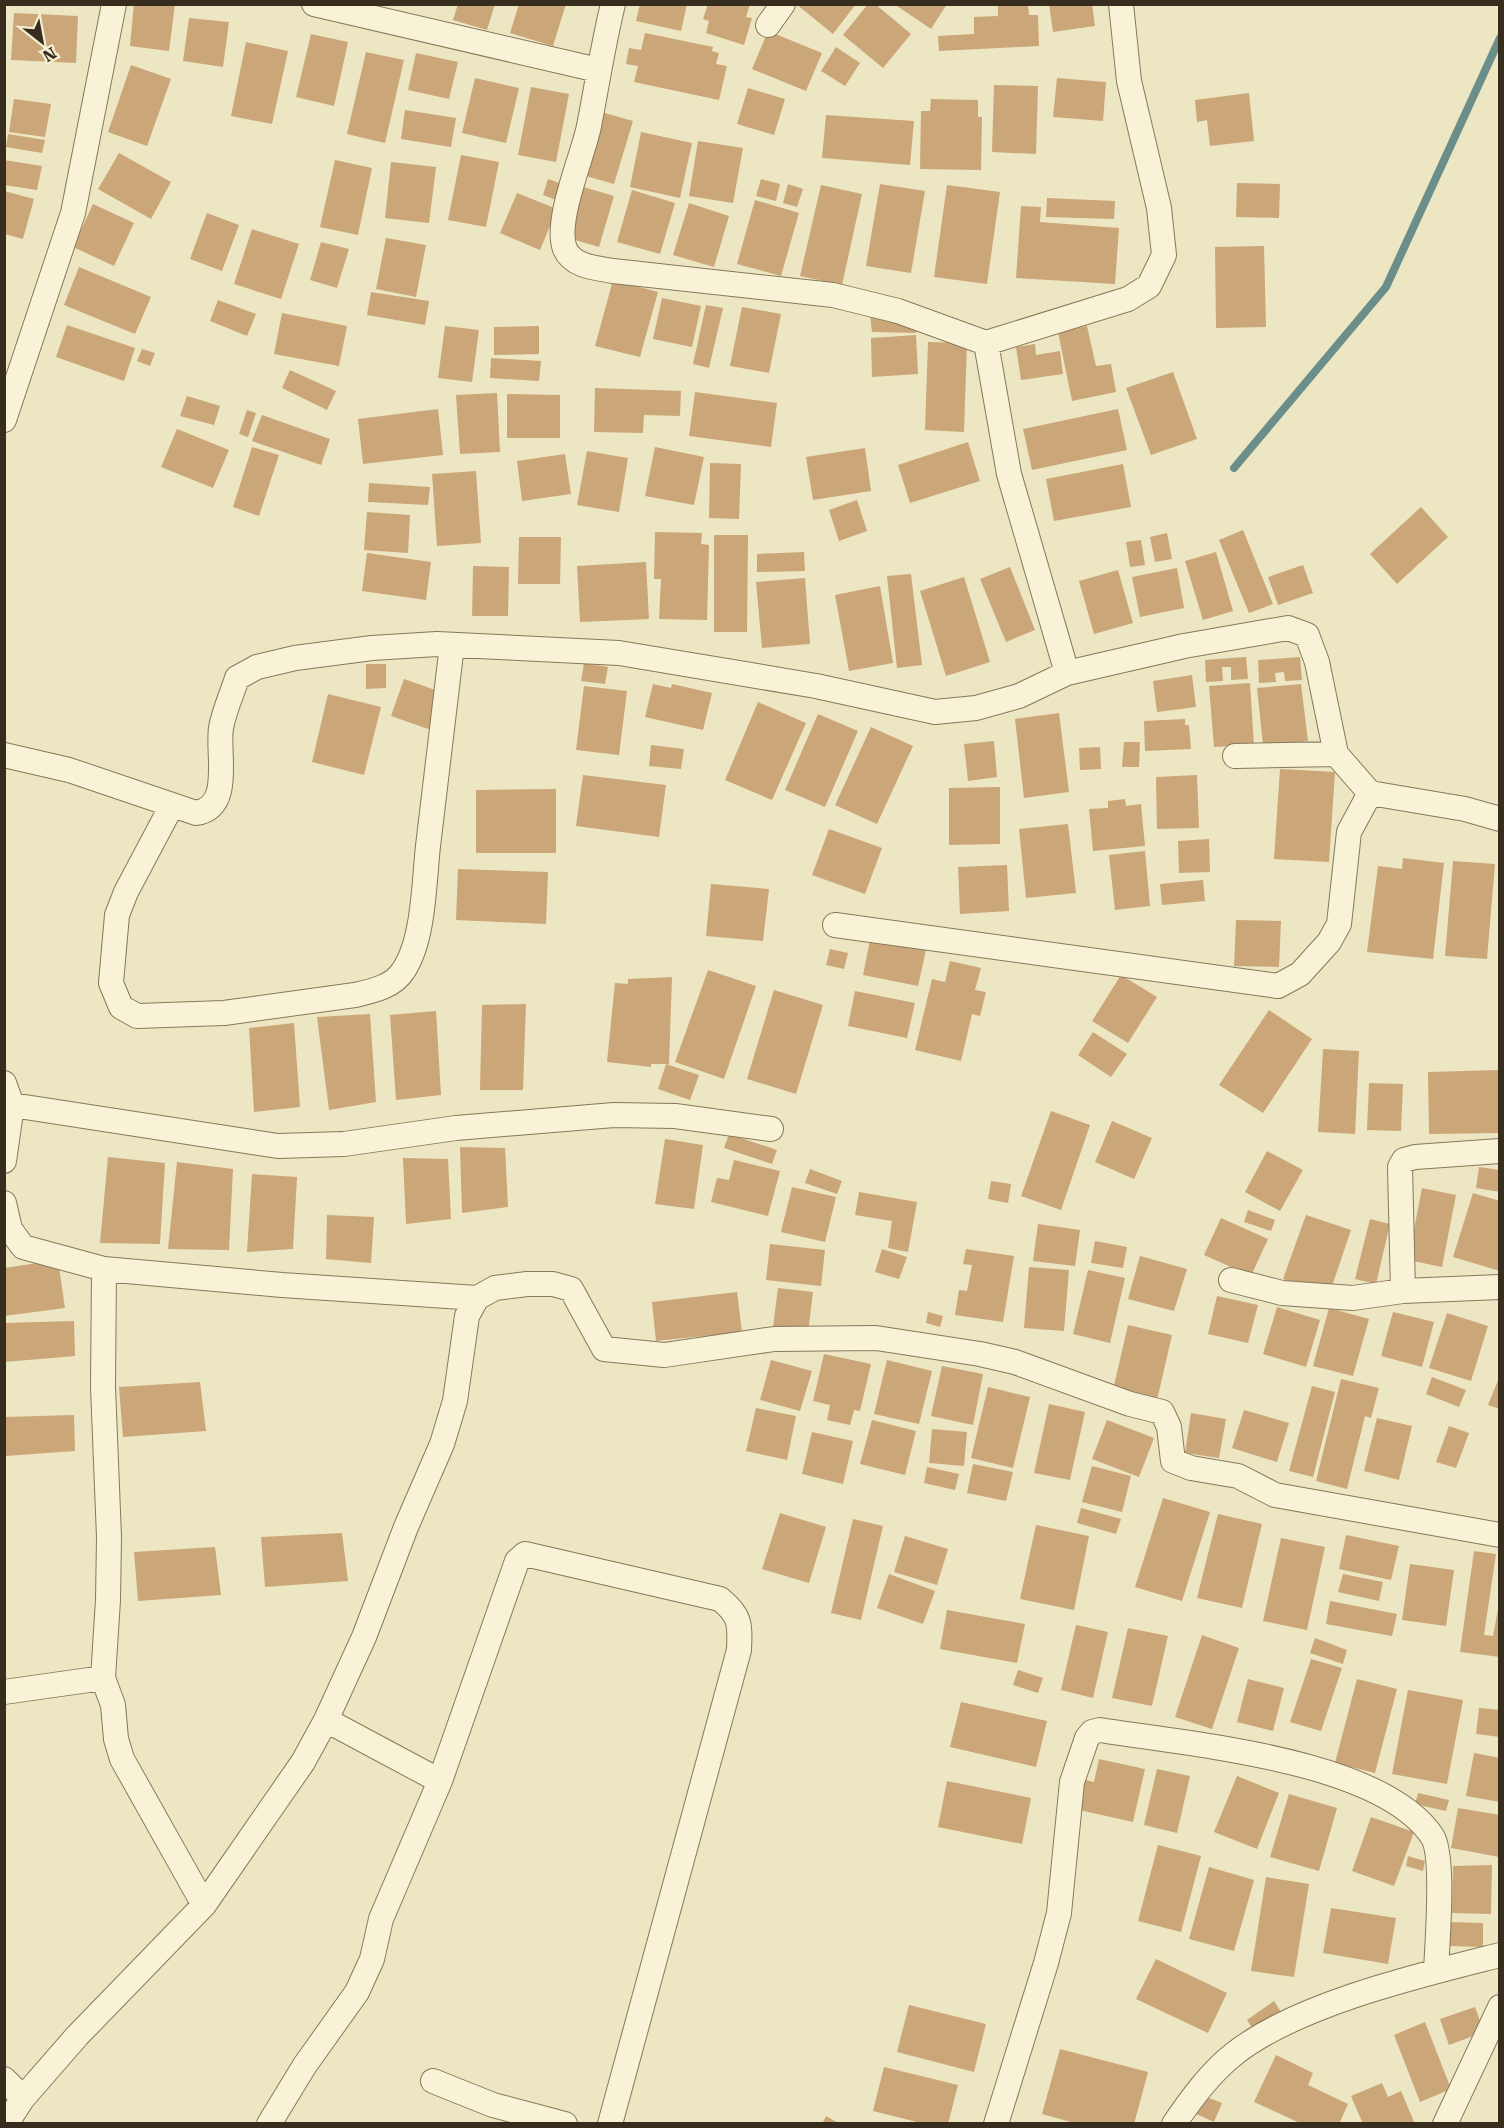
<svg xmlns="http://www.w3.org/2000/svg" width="1504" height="2128" viewBox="0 0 1504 2128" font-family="'Roboto Serif',serif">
  <rect width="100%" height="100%" fill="#ede6c3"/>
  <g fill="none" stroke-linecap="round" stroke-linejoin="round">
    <path stroke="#6c8e8a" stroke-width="8" d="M1234,468L1386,287L1500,38"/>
  </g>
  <path fill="#cba679" d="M134,4H175L169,51L130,46Z
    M458,4H495L487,30L453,20Z
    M519,4H566L553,46L510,33Z
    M640,4H687L681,31L636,21Z
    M708,4H750L746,17L752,18L744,45L706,33L709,21L703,19Z
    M796,4H856L833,34Z
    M868,4H875L911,34L883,68L843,35Z
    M894,4H947L931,29Z
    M998,4H1028L1029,15H1038L1039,46L939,51L938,36L974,34V17L998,16Z
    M1049,4H1092L1095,26L1053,32Z
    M14,13L78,16L76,63L11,60Z
    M189,18L229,22L223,67L183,61Z
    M768,31L822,53L806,91L752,69Z
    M645,33L713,47L712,51L719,53L716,64L727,66L719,100L634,82L638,66L626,64L629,48L641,50Z
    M311,34L348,42L334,106L296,97Z
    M246,42L288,51L272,124L231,116Z
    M836,47L860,63L845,86L821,71Z
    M366,52L404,60L385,143L347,134Z
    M416,53L458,62L449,99L408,90Z
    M131,65L171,79L147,146L108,132Z
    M475,78L519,88L506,143L462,133Z
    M1057,78L1106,82L1103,121L1053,117Z
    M994,85L1038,86L1036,154L992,152Z
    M531,87L569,94L556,162L518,155Z
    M748,88L785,99L774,135L737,124Z
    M1249,93L1254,141L1210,146L1207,120L1197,122L1195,100Z
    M14,99L51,104L45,137L9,132Z
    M931,99L978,100V117H982L981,170L920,169L921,111H930Z
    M405,110L456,118L451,147L401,139Z
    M598,111L633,121L614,184L579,174Z
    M826,115L914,121L910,165L822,158Z
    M641,132L692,143L680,198L630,187Z
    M8,134L45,140L42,153L6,147Z
    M698,141L743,148L733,203L689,196Z
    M119,153L171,182L151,219L98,189Z
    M461,155L499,162L486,227L448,220Z
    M4,160L42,166L37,190L4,185Z
    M335,160L372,168L358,235L320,227Z
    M391,162L436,167L429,223L385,218Z
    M548,179L562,184L556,200L543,195Z
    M761,179L780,184L776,201L756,196Z
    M1237,183L1280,184L1279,218L1236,217Z
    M788,184L803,189L797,207L783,203Z
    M880,184L925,191L911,273L866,266Z
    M821,185L862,194L842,285L800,276Z
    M947,185L1000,192L987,284L934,277Z
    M580,186L614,196L599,247L565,237Z
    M632,190L675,203L660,254L617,242Z
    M4,191L34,199L23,239L4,234Z
    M517,193L557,209L540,250L500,233Z
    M1047,198L1115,201L1114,219L1046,217Z
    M755,200L799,213L781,276L737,264Z
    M689,203L729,216L714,267L673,255Z
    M93,204L134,223L114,266L73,247Z
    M1021,206L1041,207L1040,222L1119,228L1115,284L1016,278Z
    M207,213L239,225L222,271L190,259Z
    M252,229L299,244L281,299L234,284Z
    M386,238L426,245L416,297L376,289Z
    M321,242L349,249L337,288L310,280Z
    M1264,246L1266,327L1216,328L1215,247Z
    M79,267L151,297L135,334L64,305Z
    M613,280L658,292L640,357L595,346Z
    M371,292L429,301L425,325L367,315Z
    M662,298L701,306L692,347L653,339Z
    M218,300L256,314L247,336L210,321Z
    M706,305L723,308L709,368L693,364Z
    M742,307L781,314L769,373L730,366Z
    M282,313L347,326L339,366L274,354Z
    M870,314L916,329V333L872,332Z
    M67,325L135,348L124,381L56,357Z
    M445,326L479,330L472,382L438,378Z
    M539,326V354L494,355V327Z
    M1087,326L1096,366L1111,364L1116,392L1072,401L1058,332Z
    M916,335L918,374L872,377L871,338Z
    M928,342L967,343L964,432L925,430Z
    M1035,344L1036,355L1060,351L1063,374L1021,380L1016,347Z
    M142,349L155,353L150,366L137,361Z
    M491,358L541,361L539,381L490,378Z
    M290,370L336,391L327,410L282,388Z
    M1173,372L1197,439L1151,455L1126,388Z
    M595,388L681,391L680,416L644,415L643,433L594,432Z
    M695,392L777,403L771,447L689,436Z
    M497,393L500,452L460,454L456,395Z
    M507,394L560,395V438H507Z
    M187,396L220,406L214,425L180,416Z
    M438,409L443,455L363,464L358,419Z
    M1118,409L1127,450L1032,470L1023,429Z
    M247,410L256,413L248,437L239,434Z
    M262,415L330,439L321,465L252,441Z
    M177,429L229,450L213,488L161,467Z
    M968,442L980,481L910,503L898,465Z
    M252,447L279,455L259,516L233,507Z
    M655,447L704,457L694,505L645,496Z
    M865,448L871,491L813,500L806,457Z
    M587,451L628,458L619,512L577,505Z
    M565,454L571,494L522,501L517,461Z
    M710,463L741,464L739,519L709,518Z
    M1123,464L1131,507L1054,521L1046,479Z
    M476,471L481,543L437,546L432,474Z
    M369,483L430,487L428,505L368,502Z
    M857,500L867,531L839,541L829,510Z
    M1421,507L1448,537L1397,584L1370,554Z
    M367,512L410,515L408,553L364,550Z
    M1243,530L1273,604L1249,613L1219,540Z
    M655,532L702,533L701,544L709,545L707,620L659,619L661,579H654Z
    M1167,533L1172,559L1155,562L1150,537Z
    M714,535H748L747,632H714Z
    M519,537H561L560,584H518Z
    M1141,540L1145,565L1130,567L1126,542Z
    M804,552L805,571L757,572V554Z
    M1216,552L1233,611L1203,620L1185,561Z
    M367,553L431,562L426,600L362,591Z
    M646,562L649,619L580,622L577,566Z
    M1303,565L1313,593L1278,605L1268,577Z
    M473,566L509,567L508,616H472Z
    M1010,567L1035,630L1006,642L980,579Z
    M1177,568L1184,608L1140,617L1132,577Z
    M1118,570L1133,623L1094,634L1079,581Z
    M911,574L922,665L897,668L887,576Z
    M964,577L990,662L946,676L920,591Z
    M805,578L810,644L762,648L756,582Z
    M880,586L893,663L849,671L835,595Z
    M1246,657L1248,679L1231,680V667H1222L1223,681L1206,682L1205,660Z
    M1300,657L1302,680L1285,681L1284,672L1275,673L1276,682L1259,683L1258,660Z
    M584,663L608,667L605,684L581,681Z
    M366,664H386V688L366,689Z
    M1192,675L1196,707L1157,712L1153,681Z
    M404,679L444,693L431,730L391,716Z
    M1250,683L1254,745L1214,747L1209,686Z
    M653,684L671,688L672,684L712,693L703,730L645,717Z
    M1301,684L1308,741L1263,745L1257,688Z
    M584,686L627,691L619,755L576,750Z
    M328,694L381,707L364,775L312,762Z
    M758,702L806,723L772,800L725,780Z
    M1059,713L1069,792L1024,798L1015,719Z
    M818,714L858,731L825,807L785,790Z
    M1185,719V725H1189L1191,749L1145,751L1144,721Z
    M871,727L913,746L877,824L835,805Z
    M994,741L997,777L968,781L964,744Z
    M1124,742H1140L1139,767H1122Z
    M651,745L684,749L681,769L649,766Z
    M1100,747L1101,769L1080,770L1079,748Z
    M1280,769L1335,772L1329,862L1274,859Z
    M583,775L666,785L659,837L576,826Z
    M1197,775L1199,828L1157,829L1156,777Z
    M1000,787V844L949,845V788Z
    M556,789V853H476V790Z
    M1125,799L1126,806L1141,804L1145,846L1093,851L1089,809L1108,808V801Z
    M1068,824L1076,893L1026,898L1019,829Z
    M829,829L882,848L865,894L812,875Z
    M1209,839L1210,872L1179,873L1178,841Z
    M1145,851L1150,906L1115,910L1109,855Z
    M1403,858L1444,863L1433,959L1367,952L1378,866L1402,869Z
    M1453,861L1495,864L1487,959L1445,956Z
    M1007,865L1009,911L960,914L958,867Z
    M458,869L548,872L546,924L456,920Z
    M1203,880L1205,901L1162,905L1160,884Z
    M711,884L769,889L763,941L706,936Z
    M1236,920L1281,921L1279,967L1234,966Z
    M870,940L926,950L918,986L863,975Z
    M830,949L848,953L844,969L826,965Z
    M950,961L981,968L975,990L986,992L980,1016L972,1014L961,1061L915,1050L932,979L945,982Z
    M708,970L756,986L724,1079L675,1062Z
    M1121,975L1157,997L1128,1043L1092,1021Z
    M672,977L669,1064H651V1067L607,1062L615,983L628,984V979Z
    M774,990L823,1005L796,1094L747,1079Z
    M855,991L915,1003L907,1038L848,1026Z
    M526,1004L523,1090H480L482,1005Z
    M1269,1010L1312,1039L1263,1113L1219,1085Z
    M436,1011L441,1095L396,1100L390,1015Z
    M370,1014L376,1102L329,1110L317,1017Z
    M294,1023L300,1107L254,1112L249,1028Z
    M1093,1032L1127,1054L1111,1077L1078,1055Z
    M1323,1049L1359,1051L1355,1134L1318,1132Z
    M666,1064L699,1075L690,1100L658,1089Z
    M1500,1070V1133L1429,1134L1428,1072Z
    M1369,1083L1403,1084L1401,1131L1367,1130Z
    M1051,1111L1090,1125L1061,1210L1021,1196Z
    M1112,1121L1152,1138L1134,1179L1095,1162Z
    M729,1134L777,1150L772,1164L724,1148Z
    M665,1139L703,1145L694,1209L655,1204Z
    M460,1147L505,1148L508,1207L462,1213Z
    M1267,1151L1303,1170L1280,1211L1245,1192Z
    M108,1157L165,1163L160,1244L100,1243Z
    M403,1158L448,1159L451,1219L406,1224Z
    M734,1160L780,1171L768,1216L711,1202L717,1178L729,1180Z
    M177,1162L233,1169L229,1250L168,1249Z
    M1479,1167L1500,1170V1192L1476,1188Z
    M810,1169L842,1181L837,1194L805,1183Z
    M252,1174L297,1177L293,1249L247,1252Z
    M991,1181L1011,1184L1008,1203L988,1199Z
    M792,1187L836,1197L825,1242L781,1232Z
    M1422,1188L1456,1195L1442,1267L1408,1260Z
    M859,1192L917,1202L908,1252L888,1248L892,1221L855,1215Z
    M1473,1193L1500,1201V1271L1453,1257Z
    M1248,1210L1275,1220L1271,1231L1244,1222Z
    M327,1215L374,1217L371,1263L326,1259Z
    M1306,1215L1351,1230L1329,1295L1283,1279Z
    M1221,1218L1268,1239L1251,1276L1204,1255Z
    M1370,1219L1390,1224L1376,1284L1355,1279Z
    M1038,1224L1080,1230L1075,1266L1033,1261Z
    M1095,1241L1127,1247L1123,1268L1091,1263Z
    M770,1244L825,1250L821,1286L766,1280Z
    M882,1249L907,1257L899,1279L875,1272Z
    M966,1249L1014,1256L1003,1322L955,1315L959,1290L967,1291L972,1265L963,1264Z
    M1140,1256L1187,1269L1174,1311L1128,1299Z
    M58,1260L65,1308L4,1316V1268Z
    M1029,1267L1069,1270L1064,1331L1024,1328Z
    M1088,1270L1125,1278L1110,1343L1073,1334Z
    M778,1288L813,1292L808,1332L773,1327Z
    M737,1292L742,1332L656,1341L652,1302Z
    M1217,1296L1258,1305L1248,1343L1208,1334Z
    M1277,1307L1320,1320L1306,1367L1263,1354Z
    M1329,1308L1369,1319L1353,1376L1313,1366Z
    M928,1312L943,1316L940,1327L926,1323Z
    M1393,1312L1434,1322L1422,1367L1381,1356Z
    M1447,1313L1488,1326L1471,1381L1429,1368Z
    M74,1321L75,1356L4,1362V1323Z
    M1128,1325L1172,1335L1157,1400L1113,1390Z
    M824,1354L871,1364L860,1411L854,1410L850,1425L827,1420L830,1405L813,1401Z
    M771,1360L812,1371L800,1411L760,1400Z
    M887,1360L932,1371L919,1424L874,1414Z
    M942,1366L983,1374L973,1425L931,1416Z
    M1432,1377L1466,1390L1459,1407L1426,1394Z
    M1499,1378H1500V1409L1488,1405Z
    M1341,1379L1379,1388L1371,1418L1365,1416L1347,1489L1316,1481Z
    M200,1382L206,1431L123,1437L119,1387Z
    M1312,1386L1335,1392L1313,1477L1289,1471Z
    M988,1387L1030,1397L1013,1468L971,1458Z
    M1049,1404L1085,1412L1070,1480L1034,1473Z
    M756,1408L796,1416L787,1460L746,1451Z
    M1244,1410L1289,1423L1277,1462L1232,1448Z
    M1191,1413L1226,1419L1219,1458L1185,1453Z
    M74,1415L75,1451L5,1456V1417Z
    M1377,1418L1412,1426L1399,1480L1364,1471Z
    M872,1420L916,1431L905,1475L860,1464Z
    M1107,1420L1154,1438L1139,1477L1092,1459Z
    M1449,1426L1469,1433L1456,1468L1436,1462Z
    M932,1429L967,1432L964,1466L929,1463Z
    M812,1432L853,1441L843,1484L802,1474Z
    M973,1464L1013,1472L1006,1501L967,1493Z
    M1092,1466L1131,1476L1122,1512L1082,1502Z
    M927,1467L959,1474L955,1490L924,1483Z
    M1163,1498L1210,1512L1182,1601L1135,1587Z
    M1081,1508L1121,1519L1116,1534L1077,1523Z
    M780,1513L826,1527L809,1583L762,1569Z
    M1218,1514L1262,1524L1242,1608L1197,1598Z
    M853,1519L883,1526L861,1620L831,1613Z
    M1036,1525L1089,1536L1074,1610L1020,1599Z
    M342,1533L348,1581L265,1587L261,1537Z
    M1346,1535L1399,1546L1391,1580L1339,1569Z
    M905,1536L948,1549L937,1585L894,1572Z
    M1281,1538L1325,1547L1307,1630L1263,1621Z
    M215,1547L221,1595L138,1601L134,1552Z
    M1474,1551L1496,1554L1484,1635L1493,1636L1500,1599V1657L1460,1652Z
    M1410,1564L1454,1570L1446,1626L1402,1620Z
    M889,1574L935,1591L923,1624L877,1608Z
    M1343,1574L1383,1582L1379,1601L1338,1592Z
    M1330,1601L1397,1614L1392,1636L1326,1624Z
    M947,1610L1025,1624L1017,1663L940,1649Z
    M1076,1625L1108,1632L1093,1698L1061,1690Z
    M1128,1628L1168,1636L1152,1706L1112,1698Z
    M1202,1635L1239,1648L1212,1729L1175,1717Z
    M1315,1638L1347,1650L1343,1664L1310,1653Z
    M1311,1659L1342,1668L1321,1731L1290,1722Z
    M1018,1670L1043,1678L1038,1693L1013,1685Z
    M1248,1679L1284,1688L1273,1731L1237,1722Z
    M1357,1679L1397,1689L1375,1773L1335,1763Z
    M1408,1690L1463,1700L1447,1784L1392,1774Z
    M961,1702L1047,1721L1036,1767L950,1747Z
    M1479,1708L1500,1710V1737L1476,1734Z
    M1474,1753L1500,1758V1802L1466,1796Z
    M1099,1759L1145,1769L1133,1822L1075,1809L1081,1779L1094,1782Z
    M1157,1769L1190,1776L1177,1833L1144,1825Z
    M1237,1776L1279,1793L1257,1849L1214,1832Z
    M947,1781L1031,1798L1022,1844L938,1827Z
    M1418,1793L1449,1800L1446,1811L1415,1804Z
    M1289,1794L1337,1808L1319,1871L1270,1857Z
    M1458,1808L1500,1815L1499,1857L1451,1848Z
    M1371,1817L1414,1832L1394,1886L1352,1871Z
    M1158,1845L1201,1856L1181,1932L1138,1921Z
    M1408,1856L1425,1861L1423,1871L1406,1866Z
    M1492,1865L1491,1914L1452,1913L1453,1866Z
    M1209,1867L1254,1880L1234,1951L1189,1939Z
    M1266,1877L1309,1884L1294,1977L1251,1971Z
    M1331,1908L1396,1918L1388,1964L1323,1953Z
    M1448,1922L1483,1923V1947L1447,1946Z
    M1156,1959L1227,1993L1208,2033L1136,1999Z
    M1274,2001L1281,2012L1254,2031L1247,2020Z
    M909,2005L986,2024L974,2072L897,2052Z
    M1475,2007L1484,2032L1449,2045L1440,2019Z
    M1425,2022L1451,2089L1420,2102L1394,2035Z
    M1060,2049L1148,2072L1134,2124H1078L1042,2114Z
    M1276,2055L1313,2073L1308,2085L1348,2104L1339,2124H1302L1254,2102Z
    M884,2067L958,2085L948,2124H925L873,2111Z
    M1382,2083L1388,2097L1401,2091L1415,2124H1363L1351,2096Z
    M1204,2096L1222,2103L1214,2122L1196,2114Z
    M826,2116L840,2124H822Z"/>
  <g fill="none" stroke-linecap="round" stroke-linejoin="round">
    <g stroke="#87785a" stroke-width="26">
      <path id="minor" d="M314,4L598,70
        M613,4C603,45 597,85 589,126C583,156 554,221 565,249C573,267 597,268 613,271L833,295L898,311L986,343
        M768,25L783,4
        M4,420L73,213L114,4
        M1067,673L1009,474L986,343L1128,299L1149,286L1164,255L1159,208L1129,81L1121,4
        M4,755L69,770L196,813C233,807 217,755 221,728C224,711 232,694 237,678L257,667L295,658L372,648L437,644L499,647L619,653L816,686L935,712L976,708L1019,696L1067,673L1184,646L1288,628L1307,635L1317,662L1336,754L1370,793L1465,809L1500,819
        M1235,756L1336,754
        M171,807L126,892L117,915L111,983L121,1007L137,1016L224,1013L355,995C372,991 393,987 403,971C424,941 424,882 428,846C436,779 444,712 452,645
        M835,925L1278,986L1300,974L1329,942L1339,924L1349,832L1370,793
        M4,1083L12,1105L4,1161
        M12,1105L278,1146L344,1144L456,1128L614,1115L675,1116L771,1129
        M4,1203L10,1229L23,1247L104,1269L103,1387L109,1537L108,1600L103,1678L113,1705L116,1739L122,1759L204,1905
        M104,1269L282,1285L477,1298
        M1231,1280L1282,1293L1353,1298L1403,1291L1500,1287
        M1403,1291L1400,1167L1404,1160L1415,1157L1500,1151
        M4,1692L103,1678
        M440,1781L517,1561L525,1554L720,1599C741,1616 740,1624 739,1650L610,2124
        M4,2079L23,2098
        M433,2081L493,2105L565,2124
        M6,2124L23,2098L77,2036L204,1905L303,1762L326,1720L364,1637L406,1527L442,1444L455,1401L467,1316L477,1298L495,1288L527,1284H553L571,1289L604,1349L664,1355L774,1339L876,1338L980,1354L1015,1362L1130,1404L1162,1412L1169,1427L1173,1461L1191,1468L1238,1476L1275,1495L1500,1535
        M269,2124L305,2065L357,1992L372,1959L381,1919L440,1781L326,1720
        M996,2124L1046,1963L1059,1913L1072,1782L1087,1738L1092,1732L1100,1730C1186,1744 1380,1759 1432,1836C1445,1855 1437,1945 1436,1971
        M1174,2124C1191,2099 1210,2073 1234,2054C1297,2004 1421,1975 1500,1955
        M1445,2124L1500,2007"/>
    </g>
    <use href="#minor" stroke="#f8f2d6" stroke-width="24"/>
  </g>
  <rect width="1504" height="2128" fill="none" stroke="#372d1e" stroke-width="12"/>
  <g transform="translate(42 42) rotate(149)" stroke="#f5efd2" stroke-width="4.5" paint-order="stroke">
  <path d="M0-4.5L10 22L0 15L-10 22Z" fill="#372d1e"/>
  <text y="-9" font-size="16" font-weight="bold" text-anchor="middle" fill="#372d1e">N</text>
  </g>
</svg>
